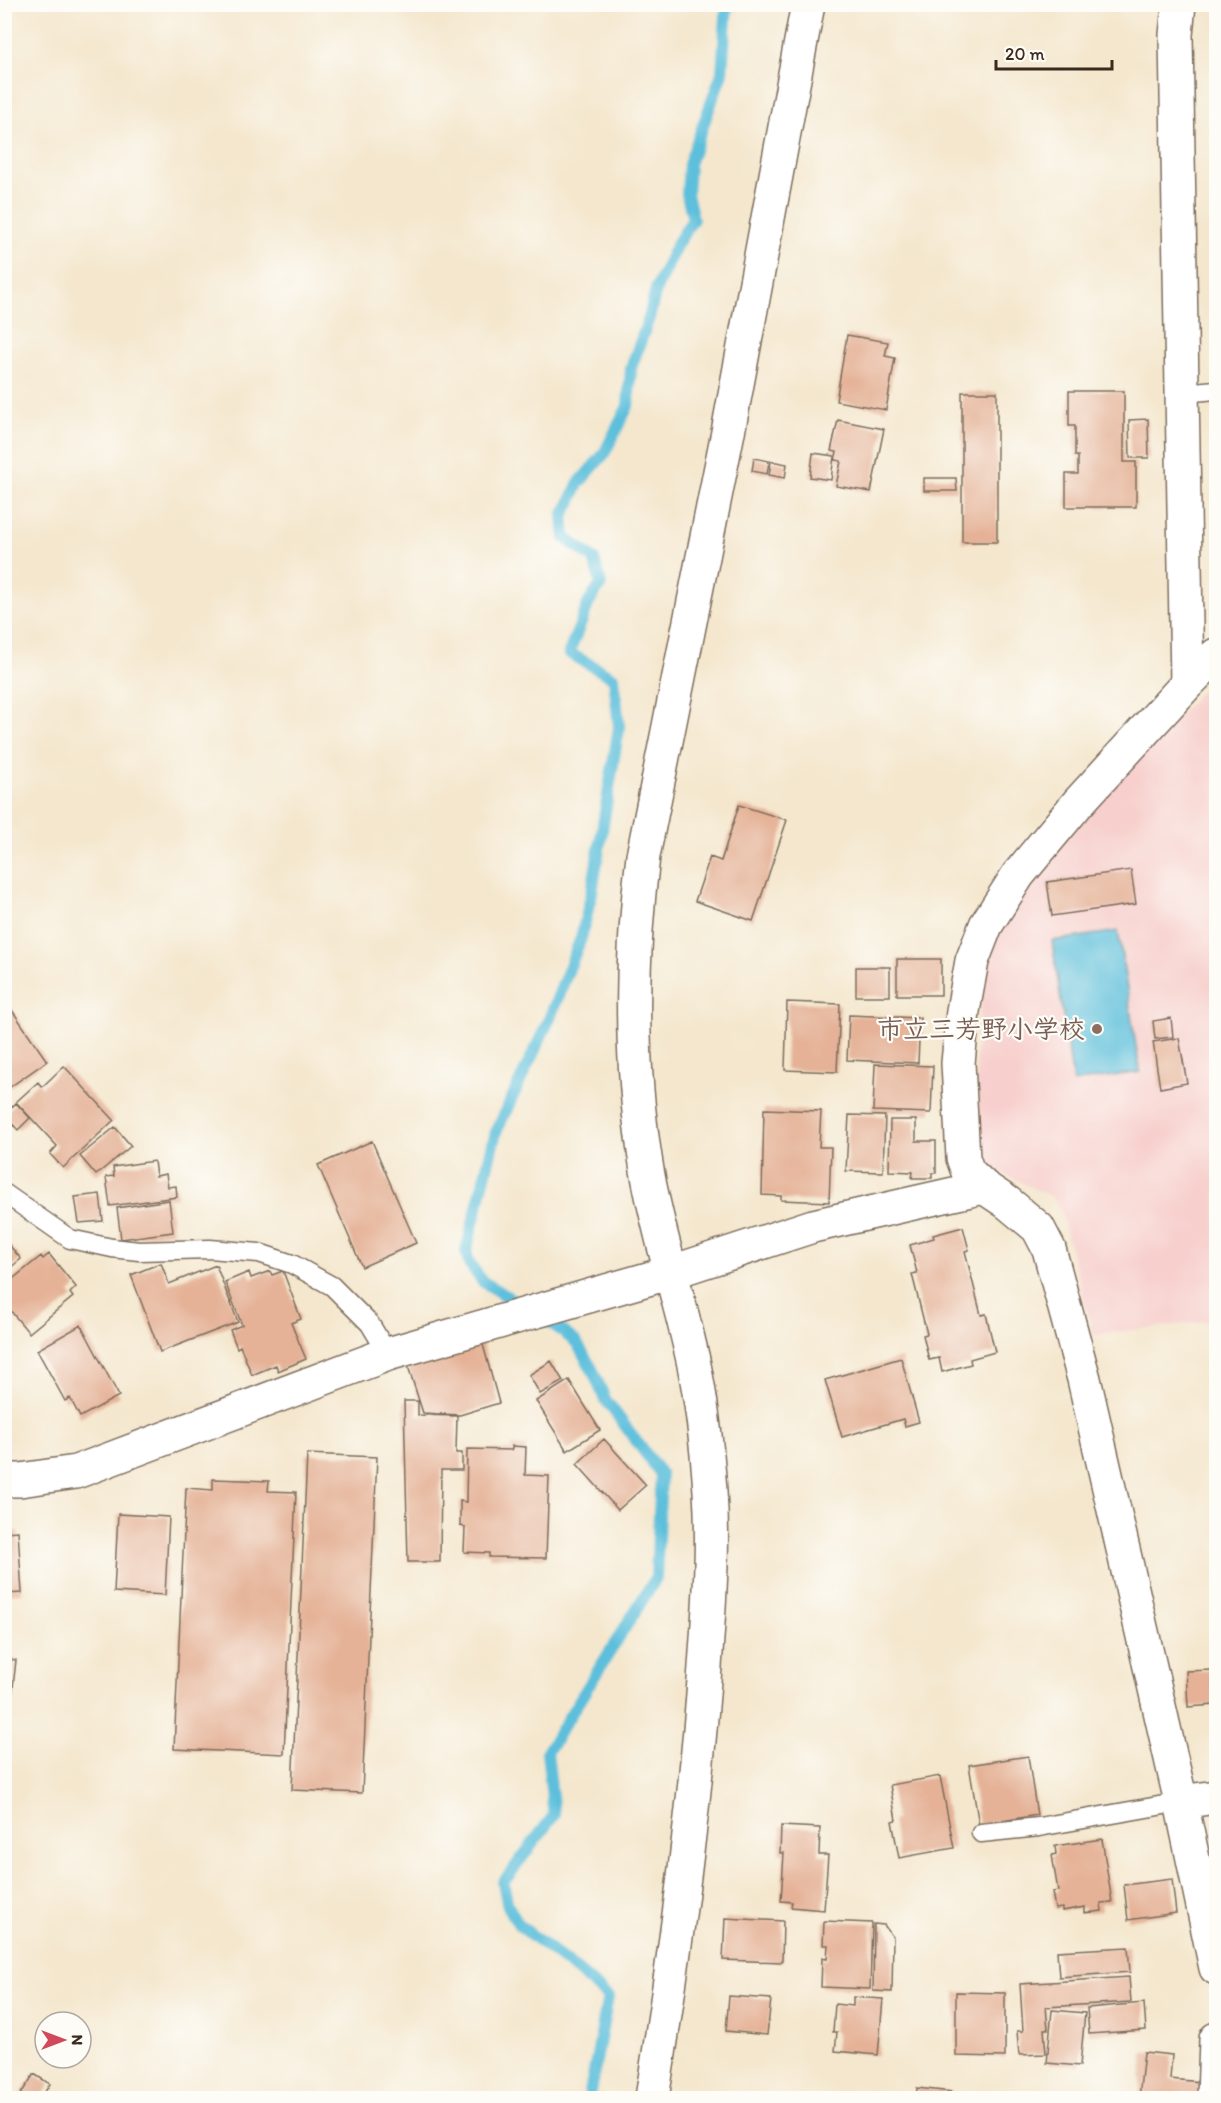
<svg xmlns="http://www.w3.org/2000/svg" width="1221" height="2103" viewBox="0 0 1221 2103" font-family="Itim,'Klee One',sans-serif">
  <rect width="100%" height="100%" fill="#fdfcf7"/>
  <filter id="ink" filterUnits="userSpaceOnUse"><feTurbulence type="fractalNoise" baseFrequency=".0167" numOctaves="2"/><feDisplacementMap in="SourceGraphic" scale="12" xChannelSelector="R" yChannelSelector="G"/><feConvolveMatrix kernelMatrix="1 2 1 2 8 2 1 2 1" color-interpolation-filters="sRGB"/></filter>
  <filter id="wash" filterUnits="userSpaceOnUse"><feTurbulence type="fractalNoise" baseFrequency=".008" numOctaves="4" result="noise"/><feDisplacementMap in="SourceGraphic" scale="24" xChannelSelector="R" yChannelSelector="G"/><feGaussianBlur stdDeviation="1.35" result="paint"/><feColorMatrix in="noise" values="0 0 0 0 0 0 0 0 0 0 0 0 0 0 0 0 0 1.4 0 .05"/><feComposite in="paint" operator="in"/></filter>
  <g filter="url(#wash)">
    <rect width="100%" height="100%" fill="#f4e7ce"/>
    <path fill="#f7d0cd" d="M1216,675V1320L1093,1335L1060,1209L1052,1197L983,1164L978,1130L976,1055L981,1002L989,955L1008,912L1059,846Z"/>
    <path fill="#5dbfdb" stroke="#4c747c" stroke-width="1.5" d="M1118,931L1140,1072L1073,1082L1052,941Z"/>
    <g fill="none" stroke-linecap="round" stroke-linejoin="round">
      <path stroke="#5dbfdb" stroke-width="12" d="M589,2098L608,1997L575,1969L519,1925L508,1906L503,1883L554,1815L547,1752L656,1578L661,1474L605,1399L592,1369L576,1342L558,1328L482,1281L469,1263L466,1251L496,1132L548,1022L581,938L592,892L619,727L614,678L569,653L589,602L601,584L594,559L565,538L563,515L570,503L578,484L604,454L628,406L631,368L649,318L656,289L677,244L693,219L687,194L689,164L722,73L727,4"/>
    </g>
    <g id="blocks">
      <path fill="#e5b297" d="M847,335L888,342L885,356L895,358L886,410L836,401Z
        M1069,391H1124V462H1136V507H1066V474H1078V456H1075V426H1069Z
        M962,392H997V542H962Z
        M1148,419L1149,458H1130L1129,420Z
        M838,420L884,429L871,492L836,486L841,461L835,460L837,452L831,451Z
        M813,453L834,456L831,480L810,477Z
        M754,458L769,461L767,474L752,471Z
        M771,461L787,464L785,478L769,475Z
        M924,478H956L957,491H924Z
        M739,805L787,820L753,921L695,901L710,857L721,861Z
        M1131,870L1136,904L1052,916L1047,882Z
        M897,959H941V995H897Z
        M856,967H890V996H856Z
        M787,1002L840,1004L837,1072L785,1070Z
        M7,1003L47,1061L7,1089L4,1086V1004Z
        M849,1015L920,1018L918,1063L847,1060Z
        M1171,1018L1173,1037L1155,1039L1153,1021Z
        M1179,1038L1187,1083L1160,1088L1153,1042Z
        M875,1064L933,1066L931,1113L873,1111Z
        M64,1066L114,1120L63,1168L50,1154L57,1146L16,1102L38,1082L42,1087Z
        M16,1103L30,1118L18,1130L4,1115Z
        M764,1109L821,1111L819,1147H831L829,1202L781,1200V1196L762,1195Z
        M849,1115L885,1116L883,1172L846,1171Z
        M890,1120H916V1141H936V1173H932V1178H912L913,1172L889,1171Z
        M115,1127L131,1146L96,1175L80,1156Z
        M372,1141L416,1243L362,1267L318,1165Z
        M154,1161L156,1176L166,1174L168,1187L176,1186L177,1197L110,1206L106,1177L114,1176L113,1167Z
        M100,1194L103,1221L79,1223L75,1197Z
        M169,1200L173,1232L121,1239L117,1208Z
        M963,1227L969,1250L965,1251L981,1315L986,1314L995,1352L970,1359L971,1364L942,1372L939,1358L929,1360L923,1335L927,1334L912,1274L917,1273L910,1245L934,1238L933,1235Z
        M4,1239L21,1259L4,1273Z
        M49,1254L76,1287L70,1293L73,1297L29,1333L4,1303V1286L41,1256L43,1259Z
        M161,1263L169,1284L216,1265L238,1322L160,1352L131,1275Z
        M270,1271L272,1275L283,1271L301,1319L291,1323L306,1359L278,1371L276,1365L252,1375L240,1346L237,1348L230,1330L242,1325L225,1282L249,1272L251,1278Z
        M81,1325L119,1396L80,1417L70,1398L65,1401L37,1350Z
        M482,1341L499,1403L460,1415L423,1413L407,1363Z
        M901,1358L919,1422L905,1426L903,1419L842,1437L825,1380Z
        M551,1361L563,1381L540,1394L529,1375Z
        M569,1380L600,1430L567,1451L536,1401Z
        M404,1401H418V1415L457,1416L456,1453H462V1470H441L440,1562H408Z
        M604,1439L646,1485L618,1510L577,1464Z
        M512,1446L526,1447L525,1475L549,1476L546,1558L489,1557V1553L464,1552L465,1527L460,1526V1501L466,1502L467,1449L512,1450Z
        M307,1454L377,1457L362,1793L292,1790Z
        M213,1479L269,1481L268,1491L296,1492L284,1754L174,1749L186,1488L213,1490Z
        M118,1514L169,1517L165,1595L114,1592Z
        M18,1531L22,1593L4,1594V1532Z
        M4,1658L16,1660L9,1724H4Z
        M1212,1670L1215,1705L1188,1707L1186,1671Z
        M1028,1756L1037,1815L979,1825L969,1765Z
        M940,1776L954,1848L899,1858L892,1821L896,1820L890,1785Z
        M781,1826L820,1828L819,1855H828L824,1910L791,1907L792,1902L781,1901L784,1853H780Z
        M1102,1839L1112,1902L1101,1903L1102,1911L1085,1913V1907L1062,1911V1908L1055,1909L1052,1892L1058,1891L1052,1855L1056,1854L1055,1846Z
        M1172,1879L1176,1913L1128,1920L1124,1885Z
        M725,1918L783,1921L782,1962L723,1960Z
        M824,1921L872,1923L870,1989L821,1987L822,1958L827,1959L828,1945H823Z
        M874,1924L884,1925L893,1937L892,1992L873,1991Z
        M1128,1947L1130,1972L1059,1977L1057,1951Z
        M1129,1977L1131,2002L1046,2007L1048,2029H1044L1046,2054L1019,2055L1017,2031H1023L1020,1984Z
        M956,1992L1005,1993V2057L956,2056Z
        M729,1996L771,1999L767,2035L726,2031Z
        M853,1997L883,1999L878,2055L835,2051L837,2032H833L835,2004L853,2006Z
        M1144,2003L1146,2030L1089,2034L1087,2008Z
        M1052,2010L1085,2013L1080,2066L1047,2063Z
        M1144,2052L1172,2055L1170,2079L1201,2082L1199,2098H1139Z
        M5,2056L13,2059L5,2081Z
        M34,2074L50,2084L41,2098H18Z
        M917,2088L952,2092V2098H916Z"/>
    </g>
  </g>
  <g filter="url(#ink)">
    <use href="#blocks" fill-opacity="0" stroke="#7c6c5c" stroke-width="1.5"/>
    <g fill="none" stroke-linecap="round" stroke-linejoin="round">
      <g stroke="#7c6c5c" stroke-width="21">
        <path id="lane" d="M1182,393L1216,390
          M4,1193L70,1239L112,1248L139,1251L210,1249L259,1253L292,1264L332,1286L370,1324L388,1354
          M981,1833L1039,1827L1181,1802"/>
      </g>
      <g stroke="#7c6c5c" stroke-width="36">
        <path id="street" d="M1179,4L1176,35L1187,684
          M984,1187L968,1172L963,1158L958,1063L963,1011L972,961L986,925L1018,875L1078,803L1187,684L1216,655
          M4,1480H20L76,1472L388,1354L672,1272L813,1226L984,1187L1008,1203L1038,1228L1049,1249L1084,1379L1181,1802L1216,1968
          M1181,1802L1216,1797
          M1214,2098L1216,2039"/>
      </g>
      <g stroke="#7c6c5c" stroke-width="36">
        <path id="secondary" d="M652,2098C675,1955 695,1812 705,1667C709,1609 714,1549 710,1491C707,1447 702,1402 693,1360C679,1296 658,1234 647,1170C629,1064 630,962 643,856L729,427L808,4"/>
      </g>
      <use href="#lane" stroke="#fff" stroke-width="18"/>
      <use href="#street" stroke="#fff" stroke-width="33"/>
      <use href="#secondary" stroke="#fff" stroke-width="33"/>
    </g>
  </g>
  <circle fill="#8d6e63" stroke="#fdfcf7" stroke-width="2" cx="1097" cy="1029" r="6"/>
  <g text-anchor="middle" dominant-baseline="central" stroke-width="4.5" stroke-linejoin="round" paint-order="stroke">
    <g font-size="26" font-weight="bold" fill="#785e54" stroke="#fdfcf7" text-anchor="end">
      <text x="1085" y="1029">市立三芳野小学校</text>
    </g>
  </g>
  <rect width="1221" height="2103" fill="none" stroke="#fdfcf7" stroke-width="24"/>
  <g transform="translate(63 2040) rotate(90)"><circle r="28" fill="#fdfcf7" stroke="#afa8a0" stroke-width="1.5"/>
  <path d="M0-4.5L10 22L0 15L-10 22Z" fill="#d1495b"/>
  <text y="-9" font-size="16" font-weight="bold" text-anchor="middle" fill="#3b2a1e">N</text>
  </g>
  <path d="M996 60v9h116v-9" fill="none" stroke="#3b2a1e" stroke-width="3"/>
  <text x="1005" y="60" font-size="18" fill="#3b2a1e" stroke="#fdfcf7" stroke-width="4.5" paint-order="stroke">20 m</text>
</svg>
